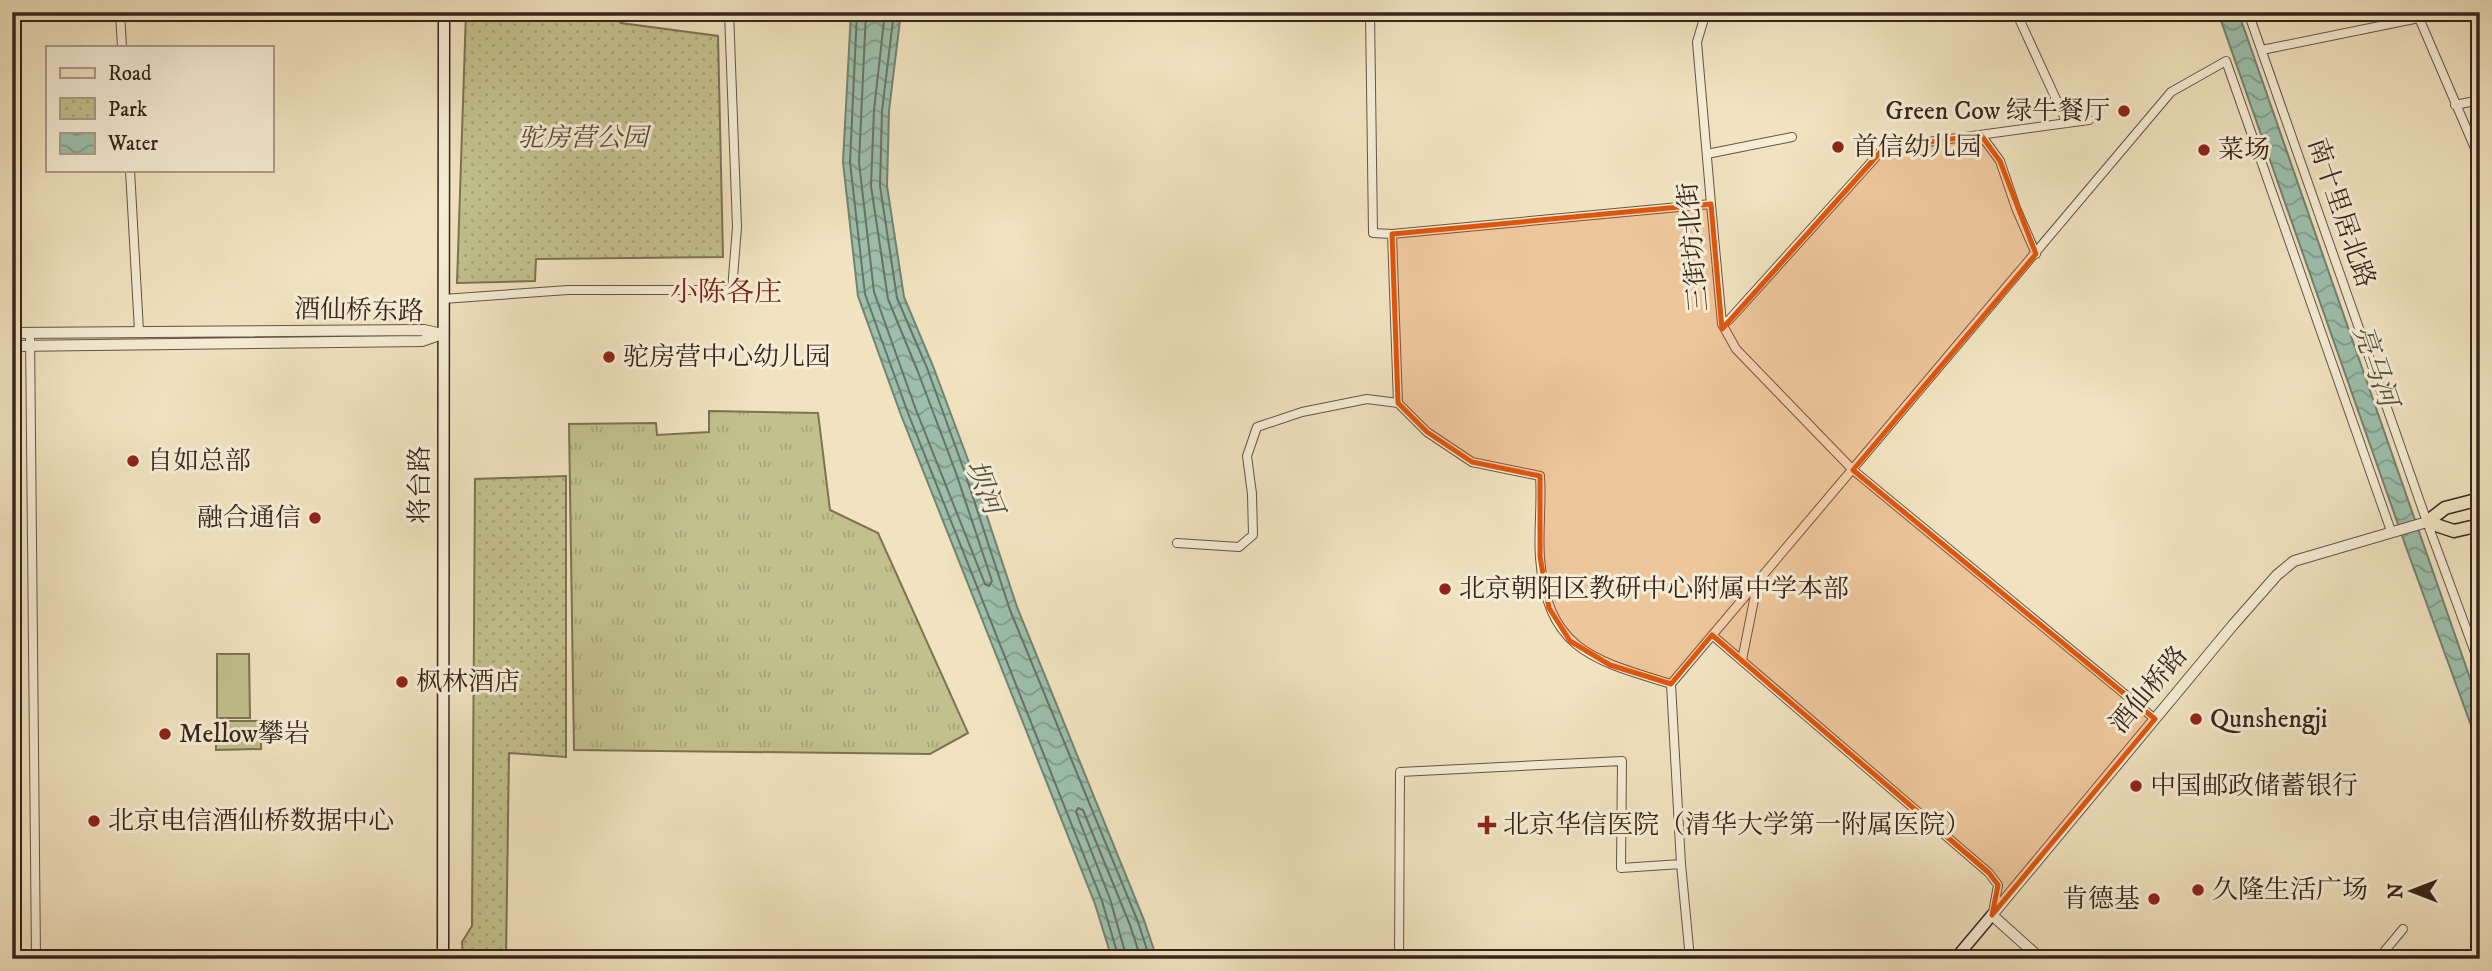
<svg xmlns="http://www.w3.org/2000/svg" width="2492" height="971" viewBox="0 0 2492 971" font-family="'IM FELL DW Pica','Noto Serif SC',serif">
  <defs>
    <pattern id="grass-tufts" width="24" height="20" patternUnits="userSpaceOnUse" patternTransform="scale(1.75)"><rect width="24" height="20" fill="#c2c18d"/><path d="M3 7l-1-3M5 7V3M7 7l1-3M15 17l-1-3M17 17v-4M19 17l1-3" fill="none" stroke="#a7a679"/></pattern>
    <pattern id="park-dots" width="8" height="8" patternUnits="userSpaceOnUse" patternTransform="scale(1.75)"><rect width="8" height="8" fill="#c2c18d"/><path d="M2 2h.1M6 6h.1" fill="none" stroke="#a7a679" stroke-width="1.8" stroke-linecap="round"/></pattern>
    <pattern id="water-waves" width="16" height="10" patternUnits="userSpaceOnUse" patternTransform="scale(1.75)"><rect width="16" height="10" fill="#9cbfac"/><path d="M0 5q4-4 8 0t8 0" fill="none" stroke="#809b8b"/></pattern>
  </defs>
  <rect width="100%" height="100%" fill="#f1e3c0"/>
  <filter id="stains"><feTurbulence type="fractalNoise" baseFrequency=".00286" numOctaves="4"/><feColorMatrix values="0 0 0 0 .2 0 0 0 0 .09 0 0 0 0 .02 0 0 0 .5 -.17"/></filter>
  <radialGradient id="worn" r=".72"><stop offset=".6" stop-color="#630" stop-opacity="0"/><stop offset="1" stop-color="#630" stop-opacity=".3"/></radialGradient>
  <path fill="url(#grass-tufts)" stroke="#7d7254" stroke-width="2" d="M709,411L818,413L830,510L878,533L968,733L930,754L574,750L569,424L656,423L657,435L709,432Z"/>
  <path fill="url(#park-dots)" stroke="#7d7254" stroke-width="2" d="M139,12H418V18L144,16H139Z
    M466,12H610L621,23L718,36L723,257L536,259L535,281L457,283Z
    M566,476V757L509,753L506,959H463L462,942L472,926L475,479Z"/>
  <path fill="#c2c18d" stroke="#7d7254" stroke-width="2" d="M217,654H249L250,718H217Z
    M216,721H261V749L216,750Z"/>
  <path fill="url(#water-waves)" stroke="#748172" stroke-width="2" d="M851,12H901L889,111L887,186L904,297L933,366L971,468L1017,607L1144,920L1157,959H1112L1095,904L901,415L858,296L843,162Z
    M2218,12H2238L2247,37L2480,707V750L2406,547Z"/>
  <g fill="none" stroke-linecap="round" stroke-linejoin="round">
    <path stroke="#6a7264" stroke-width="2" d="M857,12L850,162L865,294L908,413L1102,901L1119,959
      M866,12L859,162L874,292L916,410L985,584L989,586L992,581L956,473L918,372L888,299L871,186L874,110L885,12
      M894,12L882,111L880,186L897,298L927,368L964,470L1010,610L1138,922L1150,959
      M1127,959L1110,899L1076,812L1078,808L1083,810L1130,925L1141,959"/>
    <g stroke="#665445" stroke-width="10">
      <path id="minor" d="M120,12L122,47
        M823,12V15
        M1370,12L1373,233L1392,234L1711,204
        M1706,12L1697,42L1711,204L1722,324L1736,349L1853,470L2155,719
        M2016,12L2067,123
        M2248,12L2427,522L2480,666
        M2419,12V18L2480,160
        M2262,50L2419,18
        M2455,105L2480,100
        M1981,135L2000,161L2016,208L2036,254
        M1707,154L1792,137
        M130,170L139,331
        M1392,234L1398,403
        M443,299L568,290H732L737,227L729,12
        M1722,324L1729,320L1884,148L2089,120
        M30,332L36,959
        M1177,543L1239,547L1253,535L1252,494L1247,456L1257,427L1302,412L1367,399L1398,403L1427,432L1472,462L1540,476C1542,503 1538,531 1540,558C1547,650 1593,660 1671,684
        M1712,635L1989,873L1998,885L1993,913
        M1742,660L1758,580
        M1399,959L1400,772L1622,761L1621,868L1681,864
        M1690,959L1681,864L1671,684L2171,92L2226,61L2391,531
        M2378,959L2403,929"/>
    </g>
    <g stroke="#665445" stroke-width="12">
      <path id="tertiary" d="M12,333L424,330L442,334
        M12,346L422,341L442,334
        M2041,959L1992,915L2233,625L2277,575L2294,561L2427,522"/>
    </g>
    <g stroke="#38241c" stroke-width="13">
      <path id="secondary" d="M443,959L444,12
        M1955,959L1992,915"/>
    </g>
    <g stroke="#38241c" stroke-width="15">
      <path id="primary" d="M2427,522L2445,508L2480,499
        M2427,522L2454,531L2480,525"/>
    </g>
    <use href="#minor" stroke="#f6edd6" stroke-width="8"/>
    <use href="#tertiary" stroke="#f6edd6" stroke-width="10"/>
    <use href="#secondary" stroke="#f6edd6" stroke-width="10"/>
    <use href="#primary" stroke="#f1e3c0" stroke-width="12"/>
  </g>
  <path fill="#df560d" fill-opacity="0.2" stroke="#df560d" stroke-width="5" stroke-linejoin="round" d="M1981,135L2000,161L2036,254L1853,470L2155,719L1992,915L1998,885L1989,873L1712,635L1671,684L1610,665L1570,641L1549,608L1540,557V476L1472,462L1427,432L1398,403L1392,234L1711,204L1722,329L1884,148Z"/>
  <g fill="#8f2418" stroke="#f6edd6" stroke-width="2.5">
    <circle cx="2124" cy="111" r="7"/>
    <circle cx="1838" cy="147" r="7"/>
    <circle cx="2204" cy="150" r="7"/>
    <circle cx="609" cy="357" r="7"/>
    <circle cx="133" cy="461" r="7"/>
    <circle cx="315" cy="518" r="7"/>
    <circle cx="1445" cy="589" r="7"/>
    <circle cx="402" cy="682" r="7"/>
    <circle cx="2196" cy="719" r="7"/>
    <circle cx="165" cy="734" r="7"/>
    <circle cx="2136" cy="786" r="7"/>
    <circle cx="94" cy="821" r="7"/>
    <path d="M1483.5 814.5h7v7h7v7h-7v7h-7v-7h-7v-7h7z"/>
    <circle cx="2198" cy="890" r="7"/>
    <circle cx="2154" cy="899" r="7"/>
  </g>
  <g text-anchor="middle" dominant-baseline="central" stroke-width="6" stroke-linejoin="round" paint-order="stroke">
    <g font-size="26" fill="#38241c" stroke="#f6edd6" text-anchor="start">
      <text x="2110" y="111" text-anchor="end">Green Cow 绿牛餐厅</text>
      <text x="1852" y="147">首信幼儿园</text>
      <text x="2218" y="150">菜场</text>
      <text x="623" y="357">驼房营中心幼儿园</text>
      <text x="147" y="461">自如总部</text>
      <text x="301" y="518" text-anchor="end">融合通信</text>
      <text x="1459" y="589">北京朝阳区教研中心附属中学本部</text>
      <text x="416" y="682">枫林酒店</text>
      <text x="2210" y="719">Qunshengji</text>
      <text x="179" y="734">Mellow攀岩</text>
      <text x="2150" y="786">中国邮政储蓄银行</text>
      <text x="108" y="821">北京电信酒仙桥数据中心</text>
      <text x="1503" y="825">北京华信医院（清华大学第一附属医院）</text>
      <text x="2212" y="890">久隆生活广场</text>
      <text x="2140" y="899" text-anchor="end">肯德基</text>
    </g>
    <g font-size="26" font-style="italic" fill="#5a4b38" stroke="#f6edd6">
      <text x="583" y="138">驼房营公园</text>
    </g>
    <g font-size="26" fill="#38241c" stroke="#f6edd6">
      <text transform="translate(2341 213) rotate(71)">南十里居北路</text>
      <text transform="translate(1694 247) rotate(-95)">三街坊北街</text>
      <text transform="translate(359 311) rotate(1)">酒仙桥东路</text>
      <text transform="translate(420 485) rotate(-90)">将台路</text>
      <text transform="translate(2149 690) rotate(-50)">酒仙桥路</text>
    </g>
    <g font-size="28" fill="#7a1f14" stroke="#f6edd6">
      <text x="726" y="292">小陈各庄</text>
    </g>
    <g font-size="28" font-style="italic" fill="#565247" stroke="#f6edd6">
      <text transform="translate(2375 366) rotate(71)">亮马河</text>
      <text transform="translate(984 487) rotate(68)">坝河</text>
    </g>
  </g>
  <rect width="2492" height="971" fill="none" stroke="#f1e3c0" stroke-width="42"/>
  <rect x="14" y="14" width="2464" height="943" fill="none" stroke="#38241c" stroke-width="3.5"/>
  <rect x="21" y="21" width="2450" height="929" fill="none" stroke="#38241c" stroke-width="2"/>
  <rect x="46" y="46" width="228" height="126" fill="#f6edd6" stroke="#aa9d8c" stroke-width="2"/>
  <rect x="60" y="68" width="35" height="10" fill="#f1e3c0" stroke="#aa9d8c" stroke-width="2"/>
  <text x="108" y="80" font-size="21" fill="#38241c">Road</text>
  <rect x="60" y="98" width="35" height="21" fill="url(#park-dots)" stroke="#aa9d8c" stroke-width="2"/>
  <text x="108" y="116" font-size="21" fill="#38241c">Park</text>
  <rect x="60" y="133" width="35" height="21" fill="url(#water-waves)" stroke="#aa9d8c" stroke-width="2"/>
  <text x="108" y="150" font-size="21" fill="#38241c">Water</text>
  <g transform="translate(2412 891) rotate(270)" stroke="#f6edd6" stroke-width="5" paint-order="stroke">
  <path d="M0-5L12 26L0 18L-12 26Z" fill="#38241c"/>
  <text y="-10" font-size="19" font-weight="bold" text-anchor="middle" fill="#38241c">N</text>
  </g>
  <rect width="100%" height="100%" filter="url(#stains)"/>
  <rect width="100%" height="100%" fill="url(#worn)"/>
</svg>
